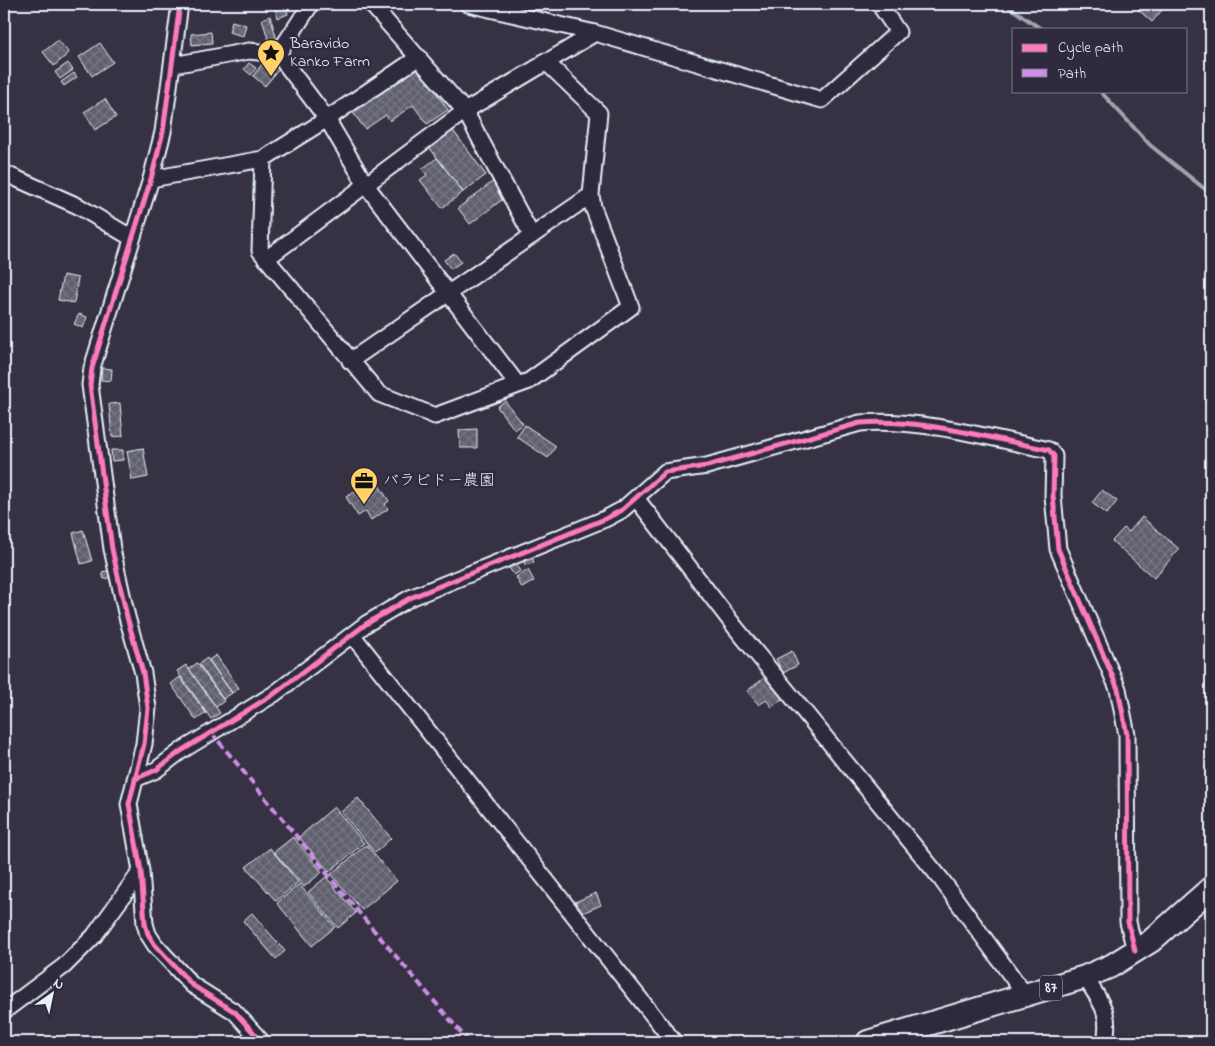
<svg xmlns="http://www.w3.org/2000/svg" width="1215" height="1046" viewBox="0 0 1215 1046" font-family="'Indie Flower','Klee One',sans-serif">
  <defs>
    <pattern id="building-cross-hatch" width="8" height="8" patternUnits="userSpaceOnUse" patternTransform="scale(1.25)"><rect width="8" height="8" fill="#605e6e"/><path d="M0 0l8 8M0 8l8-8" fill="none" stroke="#777683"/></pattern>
  </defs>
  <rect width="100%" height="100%" fill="#363244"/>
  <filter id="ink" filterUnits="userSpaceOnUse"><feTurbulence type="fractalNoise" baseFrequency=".02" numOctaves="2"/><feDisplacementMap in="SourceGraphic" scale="10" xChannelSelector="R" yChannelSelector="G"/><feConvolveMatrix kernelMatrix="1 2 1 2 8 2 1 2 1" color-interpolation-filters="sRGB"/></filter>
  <g filter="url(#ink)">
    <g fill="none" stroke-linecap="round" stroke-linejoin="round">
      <path stroke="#a0a4af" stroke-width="4" d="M1005,4L1041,29
        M1100,91L1150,145L1211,194"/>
    </g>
    <path fill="url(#building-cross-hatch)" stroke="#e8f1f8" d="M285,4L288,14L278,18L274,6Z
      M1132,4H1155L1162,10L1152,22Z
      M270,16L277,40L269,42L262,19Z
      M232,21L246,25L243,36L229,32Z
      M211,32L212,43L192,45L191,34Z
      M58,40L69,53L54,66L43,52Z
      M100,43L113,62L92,76L79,57Z
      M266,59L279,69L265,86L253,76Z
      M68,63L73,70L60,79L55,72Z
      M249,63L256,68L251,75L244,69Z
      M417,64L448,110L427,124L413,105L390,121L386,115L365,129L351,110Z
      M74,73L77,77L64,86L61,82Z
      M105,99L116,117L95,130L84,112Z
      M452,129L486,175L463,192L429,147Z
      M437,158L463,192L442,208L420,180L427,175L422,169Z
      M495,180L507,196L470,224L458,208Z
      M454,253L461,262L451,269L444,260Z
      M63,275L78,278L74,303L58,300Z
      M79,314L87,317L83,328L74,324Z
      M102,368L112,369L111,381L101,380Z
      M505,401L523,424L515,430L497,407Z
      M120,403L123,436L112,437L109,404Z
      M525,425L556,446L548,458L517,437Z
      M477,429V448H460L459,430Z
      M143,448L148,477L132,480L127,451Z
      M111,450H123V460L112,461Z
      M365,470L371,480L361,486L355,476Z
      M375,479L389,501L385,504L388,509L371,520L366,511L358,516L346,497Z
      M1102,490L1117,501L1107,514L1092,503Z
      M1142,517L1179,549L1154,578L1112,541L1124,528L1129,532Z
      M83,530L92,561L81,564L73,533Z
      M531,553L534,563L525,565L523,555Z
      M514,561L521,571L514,575L507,565Z
      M111,570L113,577L104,579L102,572Z
      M528,570L534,581L522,588L516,577Z
      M792,651L798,665L783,673L776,659Z
      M216,655L239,688L232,693L209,660Z
      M207,658L232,693L223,699L199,664Z
      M197,663L224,701L216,707L189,669Z
      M186,665L220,713L211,719L177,671Z
      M768,675L786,696L772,707L766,700L759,705L747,691Z
      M180,677L206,713L196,720L171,684Z
      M358,798L391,838L375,853L341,812Z
      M334,807L364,843L329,872L299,837Z
      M293,837L322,872L304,887L274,852Z
      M366,845L397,881L362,910L331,874Z
      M270,848L298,882L276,901L246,867Z
      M326,877L356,913L338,928L308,892Z
      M299,884L335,927L312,946L277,903Z
      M596,893L601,905L580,914L575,902Z
      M252,913L285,951L276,959L243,921Z"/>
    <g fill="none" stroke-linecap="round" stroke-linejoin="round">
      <g stroke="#e8f1f8" stroke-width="19">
        <path id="street" d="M180,4L163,132L151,179L92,368L90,385L112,549L127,617L143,673L148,708L144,744L129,804L141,871L145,924L148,934L155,945L192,985L235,1012L262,1042
          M371,4L465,111L532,236
          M468,4L595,33L822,100L898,32L879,4
          M278,54L311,4
          M173,65L249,51L278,54L327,119L366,185L518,385
          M263,159L260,251L379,394L435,416L529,381L631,307L593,207L591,195L599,113L545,61
          M4,173L78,206L132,238
          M151,179L263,159L327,119L419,57
          M266,259L465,111L595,33
          M350,361L591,195
          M636,498L735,627L941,879L1026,996
          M353,636L674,1042
          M135,779L156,770L181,751L274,694L366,624L410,598L605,519L622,510L665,472L707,466L860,423C919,418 991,438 1049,450L1054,456L1053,496L1058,549L1118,689L1127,735L1128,922L1135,951
          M1085,977C1101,1003 1111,1011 1105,1042
          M4,1011L64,966L94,936L141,871"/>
      </g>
      <g stroke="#e8f1f8" stroke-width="26">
        <path id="primary" d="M868,1042L1085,977L1111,966L1151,941L1211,888"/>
      </g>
      <use href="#street" stroke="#2f2a3d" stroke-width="15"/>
      <use href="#primary" stroke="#2f2a3d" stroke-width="22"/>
      <path stroke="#ce8fe9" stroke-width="4" stroke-dasharray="8 4" stroke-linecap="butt" d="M211,732L366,921L469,1042"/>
      <g stroke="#2f2a3d" stroke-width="8">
        <path id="cycleway" d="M180,4L163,132L151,179L92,368L90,385L112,549L127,617L143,673L148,708L144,744L129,804L141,871L145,924L148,934L155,945L192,985L235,1012L262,1042
          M135,779L156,770L181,751L274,694L366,624L410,598L605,519L622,510L665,472L707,466L860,423C919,418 991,438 1049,450L1054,456L1053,496L1058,549L1118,689L1127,735L1128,922L1135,951"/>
      </g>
      <use href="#cycleway" stroke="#fd7abc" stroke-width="5"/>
    </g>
  </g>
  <defs>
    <g id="sight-pin" transform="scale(1.4375)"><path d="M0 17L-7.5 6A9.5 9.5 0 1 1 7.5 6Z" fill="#ffd166" stroke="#2f2a3d"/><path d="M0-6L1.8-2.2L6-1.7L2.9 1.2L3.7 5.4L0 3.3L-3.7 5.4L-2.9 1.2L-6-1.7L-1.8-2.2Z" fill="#111"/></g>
    <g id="office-pin" transform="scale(1.4375)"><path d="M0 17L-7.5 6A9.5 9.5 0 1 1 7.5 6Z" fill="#ffd166" stroke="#2f2a3d"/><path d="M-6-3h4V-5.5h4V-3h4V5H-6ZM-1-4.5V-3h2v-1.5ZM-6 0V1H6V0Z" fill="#111"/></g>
  </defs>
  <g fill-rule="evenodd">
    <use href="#sight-pin" x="271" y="53"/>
    <use href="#office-pin" x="364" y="481"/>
  </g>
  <g text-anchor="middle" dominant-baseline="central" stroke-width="5" stroke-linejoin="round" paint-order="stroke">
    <rect fill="#2f2a3d" stroke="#b0b5c0" stroke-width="1" x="1040" y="975.5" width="22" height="25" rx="4"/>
    <g font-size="15" font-weight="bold" fill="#e8f1f8">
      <text x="1051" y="988">87</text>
    </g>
    <g font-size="16" fill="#e8f1f8" stroke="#2f2a3d" text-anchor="start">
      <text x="290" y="44">Baravido<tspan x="290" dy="18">Kanko Farm</tspan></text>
      <text x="383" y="481">バラビドー農園</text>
    </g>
  </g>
  <rect width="1215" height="1046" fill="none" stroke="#2f2a3d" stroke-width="20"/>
  <rect x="10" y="10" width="1195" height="1026" fill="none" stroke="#e8f1f8" stroke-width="2" filter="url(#ink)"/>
  <rect x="1012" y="28" width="175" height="65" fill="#2f2a3d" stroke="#797a88"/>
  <rect x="1022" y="44" width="25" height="8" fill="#fd7abc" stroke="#797a88"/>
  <text x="1058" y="52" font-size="15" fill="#e8f1f8">Cycle path</text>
  <rect x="1022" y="69" width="25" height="8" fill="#ce8fe9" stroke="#797a88"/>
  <text x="1058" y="78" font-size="15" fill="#e8f1f8">Path</text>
  <g transform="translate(52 994) rotate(33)" stroke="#2f2a3d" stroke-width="4" paint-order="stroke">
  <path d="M0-4L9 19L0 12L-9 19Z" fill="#e8f1f8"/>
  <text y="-8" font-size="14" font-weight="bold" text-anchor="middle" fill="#e8f1f8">N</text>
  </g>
</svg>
